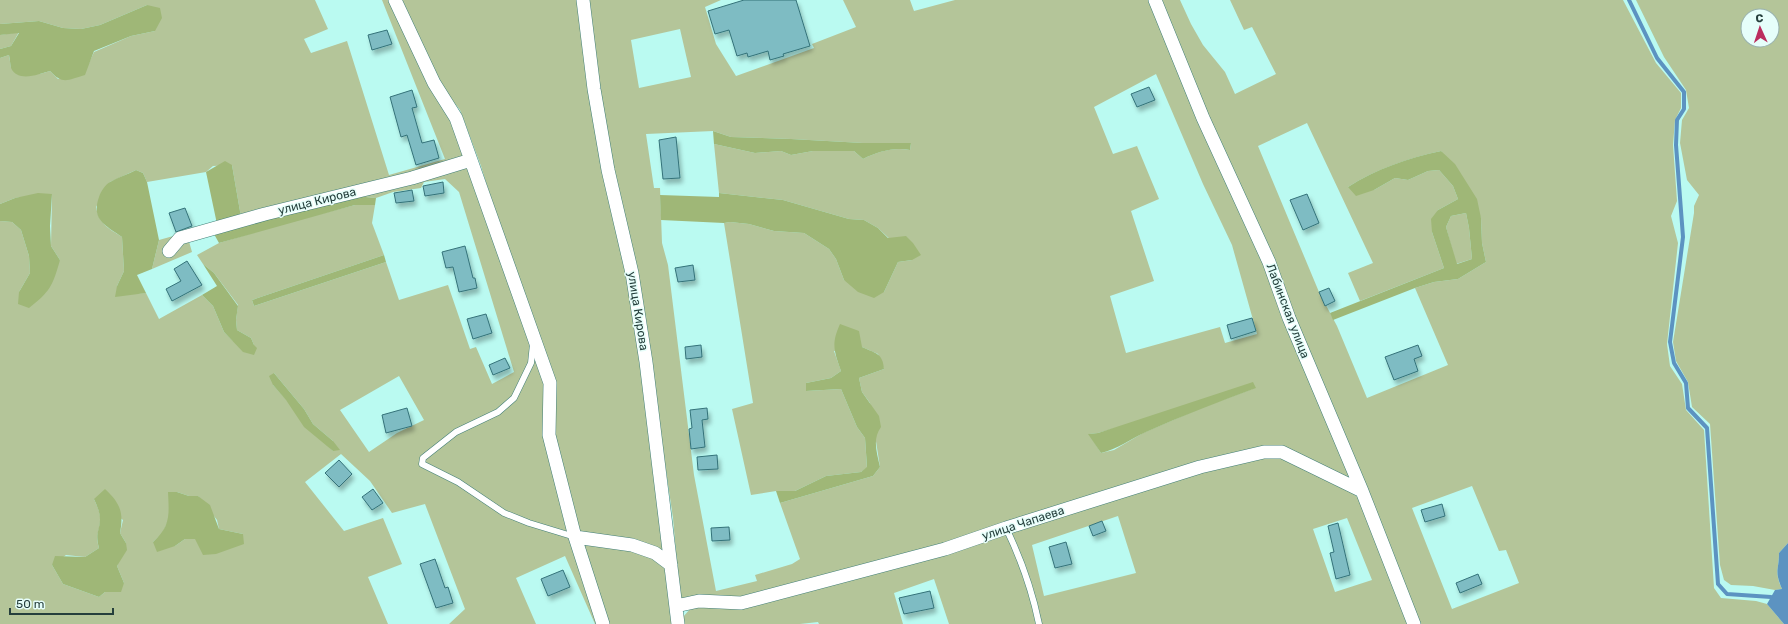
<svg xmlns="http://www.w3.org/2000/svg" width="1788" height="624" viewBox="0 0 1788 624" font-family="Rubik,sans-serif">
  <defs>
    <filter id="shadow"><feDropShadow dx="2.5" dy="4.5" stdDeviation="2" flood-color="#0004"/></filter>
  </defs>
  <rect width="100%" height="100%" fill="#bafaf1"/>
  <path fill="#b4c599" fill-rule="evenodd" d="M0,0H315L328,29L304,39L311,53L347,41L389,175L445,159L382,0H392L453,122L546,385L544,435L599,624H595L565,556L516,578L536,624H449L465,609L425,504L392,513L370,481L341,454L305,482L344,531L383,518L402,564L368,577L388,624H0V221L12,222L21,230L29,256L30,273L19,292L60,260L51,246L52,194L15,198L0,204V58L9,55L11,68L40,74L50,71L58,79L89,63L94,52L131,36L155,31L147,5L100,25L81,29L63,28L39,21L0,24ZM232,165L241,217L159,240L152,269L192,252L188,238L354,196L376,198L393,192L421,188L424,182L445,179L459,192L514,372L492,384L476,347L470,349L448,285L399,300L386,262L254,306L252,300L384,255L372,223L375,205H355L286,223L219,243L197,255L203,264L214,273L238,305L236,320L237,330L251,338L254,345L233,341L224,332L213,306L202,295L159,319L146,293L131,294L117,286L124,271L122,237C108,228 99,224 96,207L110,182L136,170L143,173L147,182L206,172L213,166ZM274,373L304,409L313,424L333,441V451L273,385ZM399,376L424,420L397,433L369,452L340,410ZM177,492L189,496H198L217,520L219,529L243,534L195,539H185L175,546L153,542L162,534L169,519V508ZM94,499L123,520L120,533L126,543L117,566L124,583L105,592L99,597L63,584L52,565L66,555L85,557L99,548C95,534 99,534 100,522C101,513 97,506 94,499Z
    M399,0H578L633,305L672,624H607L551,432L552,383L512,268L481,166L460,110L435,78Z
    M588,0H721L705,7L716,44L736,76L814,48L812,44L856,27L843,0H910L914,11L955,0H1151L1266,265L1355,485L1282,449L744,598L680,600L673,518L638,281L604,121ZM680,29L691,77L639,88L631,40ZM1156,74L1203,184L1232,245L1257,334L1225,343L1220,327L1126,353L1110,296L1154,281L1131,211L1159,199L1137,146L1113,154L1094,107ZM713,131L731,137L791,139L863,143H911L910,150C892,147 878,152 863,159L854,151H813L791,155L781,151L755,153L714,144L719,193L783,200L849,219L864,220L878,228L912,260L898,262L884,292L844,280L836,259L829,249L804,233L774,231L749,224L730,222L724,223L753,403L732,409L751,495L776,491H795L826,476L861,472L867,468L865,438L857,427L841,389L806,391V383L831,378L841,371L834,351L862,347L878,354L884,369L859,378L862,392L870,403L880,467L873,476L780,503L800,559L792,564L755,575L757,581L716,591L694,475L668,265L662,243L660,188H654L646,134ZM1255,388L1201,408L1143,433L1114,450L1101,453L1089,434L1098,433Z
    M1159,0H1180L1191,24L1203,45L1225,72L1235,94L1276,74L1252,27L1244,30L1230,0H1623L1656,63L1681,93V108L1675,120L1673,145L1677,201L1671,216L1678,243L1667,344L1670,366L1682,384L1686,410L1704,430L1714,588L1721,598L1756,601L1767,604L1784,624H1419ZM1307,123L1373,263L1348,273L1360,301L1444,268L1432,232L1438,210L1458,199L1453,186L1439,170L1428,171L1408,180L1395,178L1374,190L1348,187C1376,169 1409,158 1441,151L1481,218L1482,243L1486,262L1458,279L1434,282L1415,288L1448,365L1367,398L1337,326L1319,292L1258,146ZM1472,486L1499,551L1506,550L1519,583L1452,609L1412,508Z
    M1636,0H1788V543L1779,553C1779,570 1774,572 1782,589L1775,590L1753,586L1731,585L1724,580L1720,565L1710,424L1692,407L1688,382L1676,361L1673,342L1694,213V206L1699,195L1687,180L1680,143L1682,120L1689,108L1686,90L1664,57ZM1748,16H1772V40H1748Z
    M19,32L11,46L0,49V35Z
    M1466,213L1469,228L1472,259L1456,264L1446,227L1451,216Z
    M1283,455L1343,485L1361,500L1410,624H949L934,579L894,593L903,624H819L818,622L800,624H683L682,618L691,608L700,606H747L1211,466ZM1118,516L1136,573L1044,596L1032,545ZM1347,518L1372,580L1335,592L1313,529Z"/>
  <path fill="#9fb777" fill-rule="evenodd" d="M147,5L160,8L162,18L155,31L131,36L94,51L85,75C67,80 63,85 50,71C39,74 18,83 11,68C10,64 10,59 9,55L0,58V49L11,46L19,33L0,35V24L39,21L63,28L81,29L100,25Z
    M713,131L731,137L791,139L863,143H911L910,150C893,147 878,152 863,159L854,151H813L791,155L781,151L755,153L714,144Z
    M1441,151L1455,164L1477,199L1481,218L1482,243L1486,262L1458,279L1434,282L1415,288L1333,320L1330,313L1444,268L1432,232L1431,219L1438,210L1458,199L1453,186L1439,170L1428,171L1408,180L1395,178L1374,190L1356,196L1348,187C1376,169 1408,158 1441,151ZM1466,213L1469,228L1472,259L1457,264L1446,227L1451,216Z
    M225,161L232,165L241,217L217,224L206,172Z
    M136,170L143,173L147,182L159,240L152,269L137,275L146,293L115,297L117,286L124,271L122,237C105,225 91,220 99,197C101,191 105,185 110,182C118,177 127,175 136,170Z
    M38,193L52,194L50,226L51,246L60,260C53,285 50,292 29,308L18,304L19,292L30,273L29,256L21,230L12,222L0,221V204L15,198Z
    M719,193L783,200L849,219L864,220L878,228L888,238L906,236L913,243L921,255L912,260L898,262L884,292L874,298L858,292L844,280L836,259L829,249L804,233L774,231L749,224L730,222L724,223L661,220L660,195L719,197Z
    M355,196L376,198L375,205H355L219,243L214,234Z
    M384,255L386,262L254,306L252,300Z
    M203,264L214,273L238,306L236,320L237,330L251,338L254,345L257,348L254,355L243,352L224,332L213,306L202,295L217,286Z
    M840,324L859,331L862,347C875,353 883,353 884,369L859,378L862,392L879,416L881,427C872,439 877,453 880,467L873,476L780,503L776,491H795L826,476L861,472L867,467L865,438L857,427L841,389L806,391V383L831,378L841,371C834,351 831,344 840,324Z
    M274,373L304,409L313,424L333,441L340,450L333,451L304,427L286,400L273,385L269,376Z
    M1253,382L1256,388C1218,402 1182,416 1146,432C1130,439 1118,449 1101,453L1088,434L1098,433Z
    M105,489C120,503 124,512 120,533L126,543L127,550L117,566L124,583L121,592H105L99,597L63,584L52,565L55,556L85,557L99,548C95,533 99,533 100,520C100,512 97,506 94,499Z
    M168,492H177L189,496H198L210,505L219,529L243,534L244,544L216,554L203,555L195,539H185L175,546L157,552L153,542C171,526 169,514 168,492Z"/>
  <path fill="#5c93c1" d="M1788,543V624H1784L1767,604L1775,590L1782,589C1774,570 1779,571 1779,553Z"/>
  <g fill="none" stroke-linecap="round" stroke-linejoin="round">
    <path stroke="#5c93c1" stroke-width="4" d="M1629,0L1657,58L1684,92V109L1677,120L1676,145L1683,237L1670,342L1674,363L1686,383L1688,408L1707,428L1718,584L1727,594L1771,597"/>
  </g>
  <path fill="#7ebcc3" stroke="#347279" filter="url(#shadow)" d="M744,0H796L810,46L783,54L784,56L770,60L768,51L748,57L747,53L737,56L729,30L715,34L708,11Z
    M387,30L392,44L372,50L368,35Z
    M1149,87L1155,100L1137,107L1131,94Z
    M412,90L417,107L412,108L422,143L434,140L439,158L416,165L407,135L401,137L390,97Z
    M676,137L680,178L663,179L659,140Z
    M443,182L444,193L425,196L423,186Z
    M412,190L414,201L396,203L394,193Z
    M1307,194L1319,223L1303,230L1290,200Z
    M185,208L192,226L176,232L169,213Z
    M465,246L473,278H475L477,288L459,292L453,267L446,268L442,252Z
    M187,261L202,285L172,301L166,289L181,281L174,269Z
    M693,265L695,280L678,282L675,268Z
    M1329,288L1335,301L1325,306L1319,292Z
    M486,314L492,333L473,339L467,319Z
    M1252,318L1256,331L1231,339L1227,325Z
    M701,345L702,357L686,359L685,347Z
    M1418,345L1422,356L1414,359L1418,371L1394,380L1385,357Z
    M505,358L510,368L493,375L489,365Z
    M407,408L412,426L386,433L382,415Z
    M707,408L708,419L702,420L705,447L691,449L689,429L692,428L690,410Z
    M717,455L718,469L698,470L697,457Z
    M339,460L352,474L339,487L325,473Z
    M373,489L383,503L372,510L362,497Z
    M1442,504L1445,516L1425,522L1421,510Z
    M1102,521L1106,531L1093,536L1089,526Z
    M1338,523L1350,575L1336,579L1330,553L1334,552L1328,526Z
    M729,527L730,540L712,541L711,528Z
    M1066,542L1072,564L1055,568L1049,547Z
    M435,559L445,588L448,587L453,603L436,608L420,564Z
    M563,570L570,587L548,596L541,579Z
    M1478,574L1482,584L1460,593L1456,583Z
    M930,591L934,608L904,614L899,598Z"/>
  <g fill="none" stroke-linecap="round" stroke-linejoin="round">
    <g stroke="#427f77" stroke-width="7">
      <path id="service" d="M533,344L531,363L514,398L498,412L456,432L423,458L422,464L458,482L504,513L529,523L575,537
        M1006,528C1021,559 1032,590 1039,624"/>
    </g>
    <g stroke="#427f77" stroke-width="14">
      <path id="minor" d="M395,0L434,83L456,118L550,383L549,435L575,537L603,624
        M583,0L594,89L608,170L632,273L646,362L678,624
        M1155,0L1203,118L1269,262L1289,318L1362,491L1414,624
        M169,251L180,238L265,214L412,178L471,160
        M575,537L632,545L655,553L671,565
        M676,606L699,601L741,603L945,549L1006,528L1200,467L1264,452H1282L1362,491"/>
    </g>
    <use href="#service" stroke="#fff" stroke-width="6"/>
    <use href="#minor" stroke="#fff" stroke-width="13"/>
  </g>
  <g text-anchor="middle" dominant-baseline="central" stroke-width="3" stroke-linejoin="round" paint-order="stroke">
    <g font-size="12" fill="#253f3c" stroke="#e6fefa">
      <text transform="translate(317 201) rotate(-14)">улица Кирова</text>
      <text transform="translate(638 311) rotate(81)">улица Кирова</text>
      <text transform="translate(1288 311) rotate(69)">Лабинская улица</text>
      <text transform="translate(1023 523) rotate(-18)">улица Чапаева</text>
    </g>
  </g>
  <g transform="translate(1760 28) rotate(357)"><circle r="19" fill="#e6fefa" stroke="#99b2ae"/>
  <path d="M0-3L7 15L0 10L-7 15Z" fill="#bb2d5e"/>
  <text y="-6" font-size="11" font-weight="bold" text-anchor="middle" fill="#253f3c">С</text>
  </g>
  <path d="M10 608v6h103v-6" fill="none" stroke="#253f3c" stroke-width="2"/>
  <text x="16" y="608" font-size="12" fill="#253f3c" stroke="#e6fefa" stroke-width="3" paint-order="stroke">50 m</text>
</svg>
